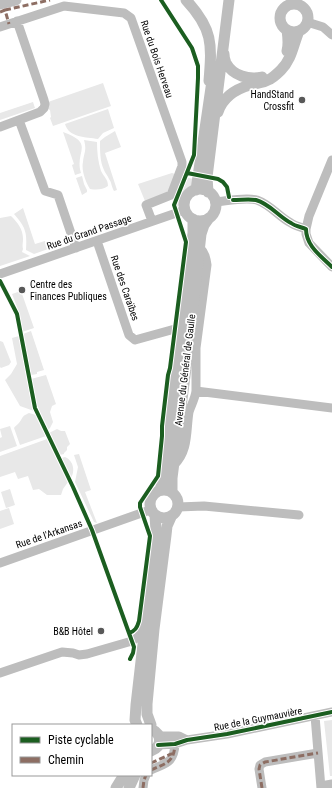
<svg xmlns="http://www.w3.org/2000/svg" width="332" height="788" viewBox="0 0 332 788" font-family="'Roboto Condensed',sans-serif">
  <rect width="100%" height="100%" fill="#fff"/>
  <path fill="#e8e8e8" d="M103,83L111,106L53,126L50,118L51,117L50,110L48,109V102Z
    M33,102L35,108L0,120V113Z
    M108,109L114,128L103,133L98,139C86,137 69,138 65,124Z
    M115,131L121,147L105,153L117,190L114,191C111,186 112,183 109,179C108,176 105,173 104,170C100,162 100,151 100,141L105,137Z
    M63,132C96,144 74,151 81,173L75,175L72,165L74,164Z
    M84,140L97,142C97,152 98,162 101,171C104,177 108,179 108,186C102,190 97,190 90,189C86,183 81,170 83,162C84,152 87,151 84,140Z
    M172,173L175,174L169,190L166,193L145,201L138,184Z
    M82,176L84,184L87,190V192L82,195L76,178Z
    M188,178L194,179L191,187L186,191L182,196L179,205L177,207V203Z
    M23,208L35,244L45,241L48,249L34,254L26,250C27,232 26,228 14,214Z
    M11,216C18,223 23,229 23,239C23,243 22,246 23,249L22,252L30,256L0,266V218Z
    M21,291L34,328L22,332L19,312L12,294Z
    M31,331L44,370L37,372V374L31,375L23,334Z
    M19,336L32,407L34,411L20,406L5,380L11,374L17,364L12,338Z
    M0,341L3,342L11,362L9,365L1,368L0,367Z
    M46,375L56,404L52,406L50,412L53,422L50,428L48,430L36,403L31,379Z
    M29,413L36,415L46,436L20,445L14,428C15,426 17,425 18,424C24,418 20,417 29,413Z
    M10,426L17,446L0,452V438L2,437L0,429Z
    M57,429L61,431H65L70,444L67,447V450L64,453V454L60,455L49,433Z
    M47,439L68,482L63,489L61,495H47L39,489L33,490L28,476L18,479L15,472L0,477V456Z
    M79,454L91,490L85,492L97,523L94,522L75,482L78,467L74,455Z
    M65,457C74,461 75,471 71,478L61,458Z
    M10,489L15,505L6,508L1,492Z
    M9,508L14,524L0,529V511Z
    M332,720V776H330L324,721Z"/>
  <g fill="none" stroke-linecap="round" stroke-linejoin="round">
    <path stroke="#bdbdbd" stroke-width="9" d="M307,22L323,27L332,35
      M0,27L64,6L124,13L131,18L182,162V166L171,195L146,205L152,221
      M19,120L45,191L58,195L76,248
      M0,127L40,112L44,108L45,104L44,100L17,21
      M332,160L309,216L306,229V234L309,243L332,267
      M215,202C227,201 245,197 257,200C271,205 279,217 291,223C295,226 301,227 306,229
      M97,241L129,335L135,340L182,327
      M0,274L185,210
      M196,391L332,408
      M174,465C189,451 186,430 189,412C191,405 195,399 196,391V348L207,265C206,258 205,253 200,248
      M178,507L204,506L299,515
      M0,563L150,510
      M0,673L62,652L73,653L79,655L87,654L132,641L138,637L144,628
      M315,716L321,788
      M159,736H179L187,740
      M158,745L175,744L187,740L227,734L332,712
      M151,770C166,763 174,763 175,744
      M321,786L332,784
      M143,788L144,780L146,775
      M262,788L259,769L260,765L265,762L318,753"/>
    <path stroke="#bdbdbd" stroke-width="11" d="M186,0C213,29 212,44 209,81
      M0,4L16,0
      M280 18a14 14 0 1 1 28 0a14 14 0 1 1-28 0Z
      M287,30C288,37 289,44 287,51
      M224,54C224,57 225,61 226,63C233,76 249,80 262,77
      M218,112C223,97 236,89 250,85C256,83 263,83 268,80C273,78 277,74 281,70C292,59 293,45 299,31
      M184 205a16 16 0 1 1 32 0a16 16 0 1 1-32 0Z
      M196,190L213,74
      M208,192L207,177L229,0
      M150 504a14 14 0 1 1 28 0a14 14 0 1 1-28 0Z
      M160,490L163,477L185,302L193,233V219
      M172,492V478L188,352L201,234L204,225L209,218
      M137,725L135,720L136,705L156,531L155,516
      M151,725L147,714V704L154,629L166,535L167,526L171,517
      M151,729C162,734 163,746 151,751
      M116,788L124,775
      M129,788L135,775"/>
    <path stroke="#8d6e63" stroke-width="3" stroke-dasharray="6 3" stroke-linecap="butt" d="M5,10L50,0
      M0,12L5,10L9,24
      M151,763L171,754H174
      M151,770C166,763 174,763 175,744
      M143,788L144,780L146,775
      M262,788L259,769L260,765L265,762L318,753"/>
    <g stroke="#fff" stroke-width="6">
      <path id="cycleway" d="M187,173L218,179L223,182L227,187L229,197
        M233,200C241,200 249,199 256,200C270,204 278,216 291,223C295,226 301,227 306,229C306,246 321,256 332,267
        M0,281L17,314L35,408L73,487L92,530L134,647L133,653L130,659
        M129,633C135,631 137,628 139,621L150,536L140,507V503L158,476L162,436V426L168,375L170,368L186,242L174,205L194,155L198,78V66L192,48L161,0
        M158,745L175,744L187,740L227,734L332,712"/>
    </g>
    <use href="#cycleway" stroke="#1b5e20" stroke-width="4"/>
  </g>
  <g fill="#595959" stroke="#fff" stroke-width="1.5">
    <circle cx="302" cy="100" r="4"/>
    <circle cx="22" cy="290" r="4"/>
    <circle cx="101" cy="631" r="4"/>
  </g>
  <g text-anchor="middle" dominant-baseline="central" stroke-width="3.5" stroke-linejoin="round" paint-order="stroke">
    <g font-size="10" fill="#000" stroke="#fff">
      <text transform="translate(157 59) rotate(71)">Rue du Bois Herveau</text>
      <text transform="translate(89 232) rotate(-19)">Rue du Grand Passage</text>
      <text transform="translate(125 288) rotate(71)">Rue des Caraïbes</text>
      <text transform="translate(185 370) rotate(-83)">Avenue du Général de Gaulle</text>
      <text transform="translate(49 534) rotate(-19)">Rue de l'Arkansas</text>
      <text transform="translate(258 719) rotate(-11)">Rue de la Guymauvière</text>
    </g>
    <g font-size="10" fill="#000" stroke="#fff" text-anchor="end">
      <text x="294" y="94">HandStand<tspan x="294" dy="12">Crossfit</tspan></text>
      <text x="30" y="284" text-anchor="start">Centre des<tspan x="30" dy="12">Finances Publiques</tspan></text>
      <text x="93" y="631">B&amp;B Hôtel</text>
    </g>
  </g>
  <rect x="12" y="724" width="140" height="52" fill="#ffffff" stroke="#999999"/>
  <rect x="20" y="737" width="20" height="6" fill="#1b5e20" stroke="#999999"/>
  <text x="48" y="744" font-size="12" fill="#000000">Piste cyclable</text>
  <rect x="20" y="757" width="20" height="6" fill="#8d6e63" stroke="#999999"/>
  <text x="48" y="764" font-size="12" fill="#000000">Chemin</text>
</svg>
